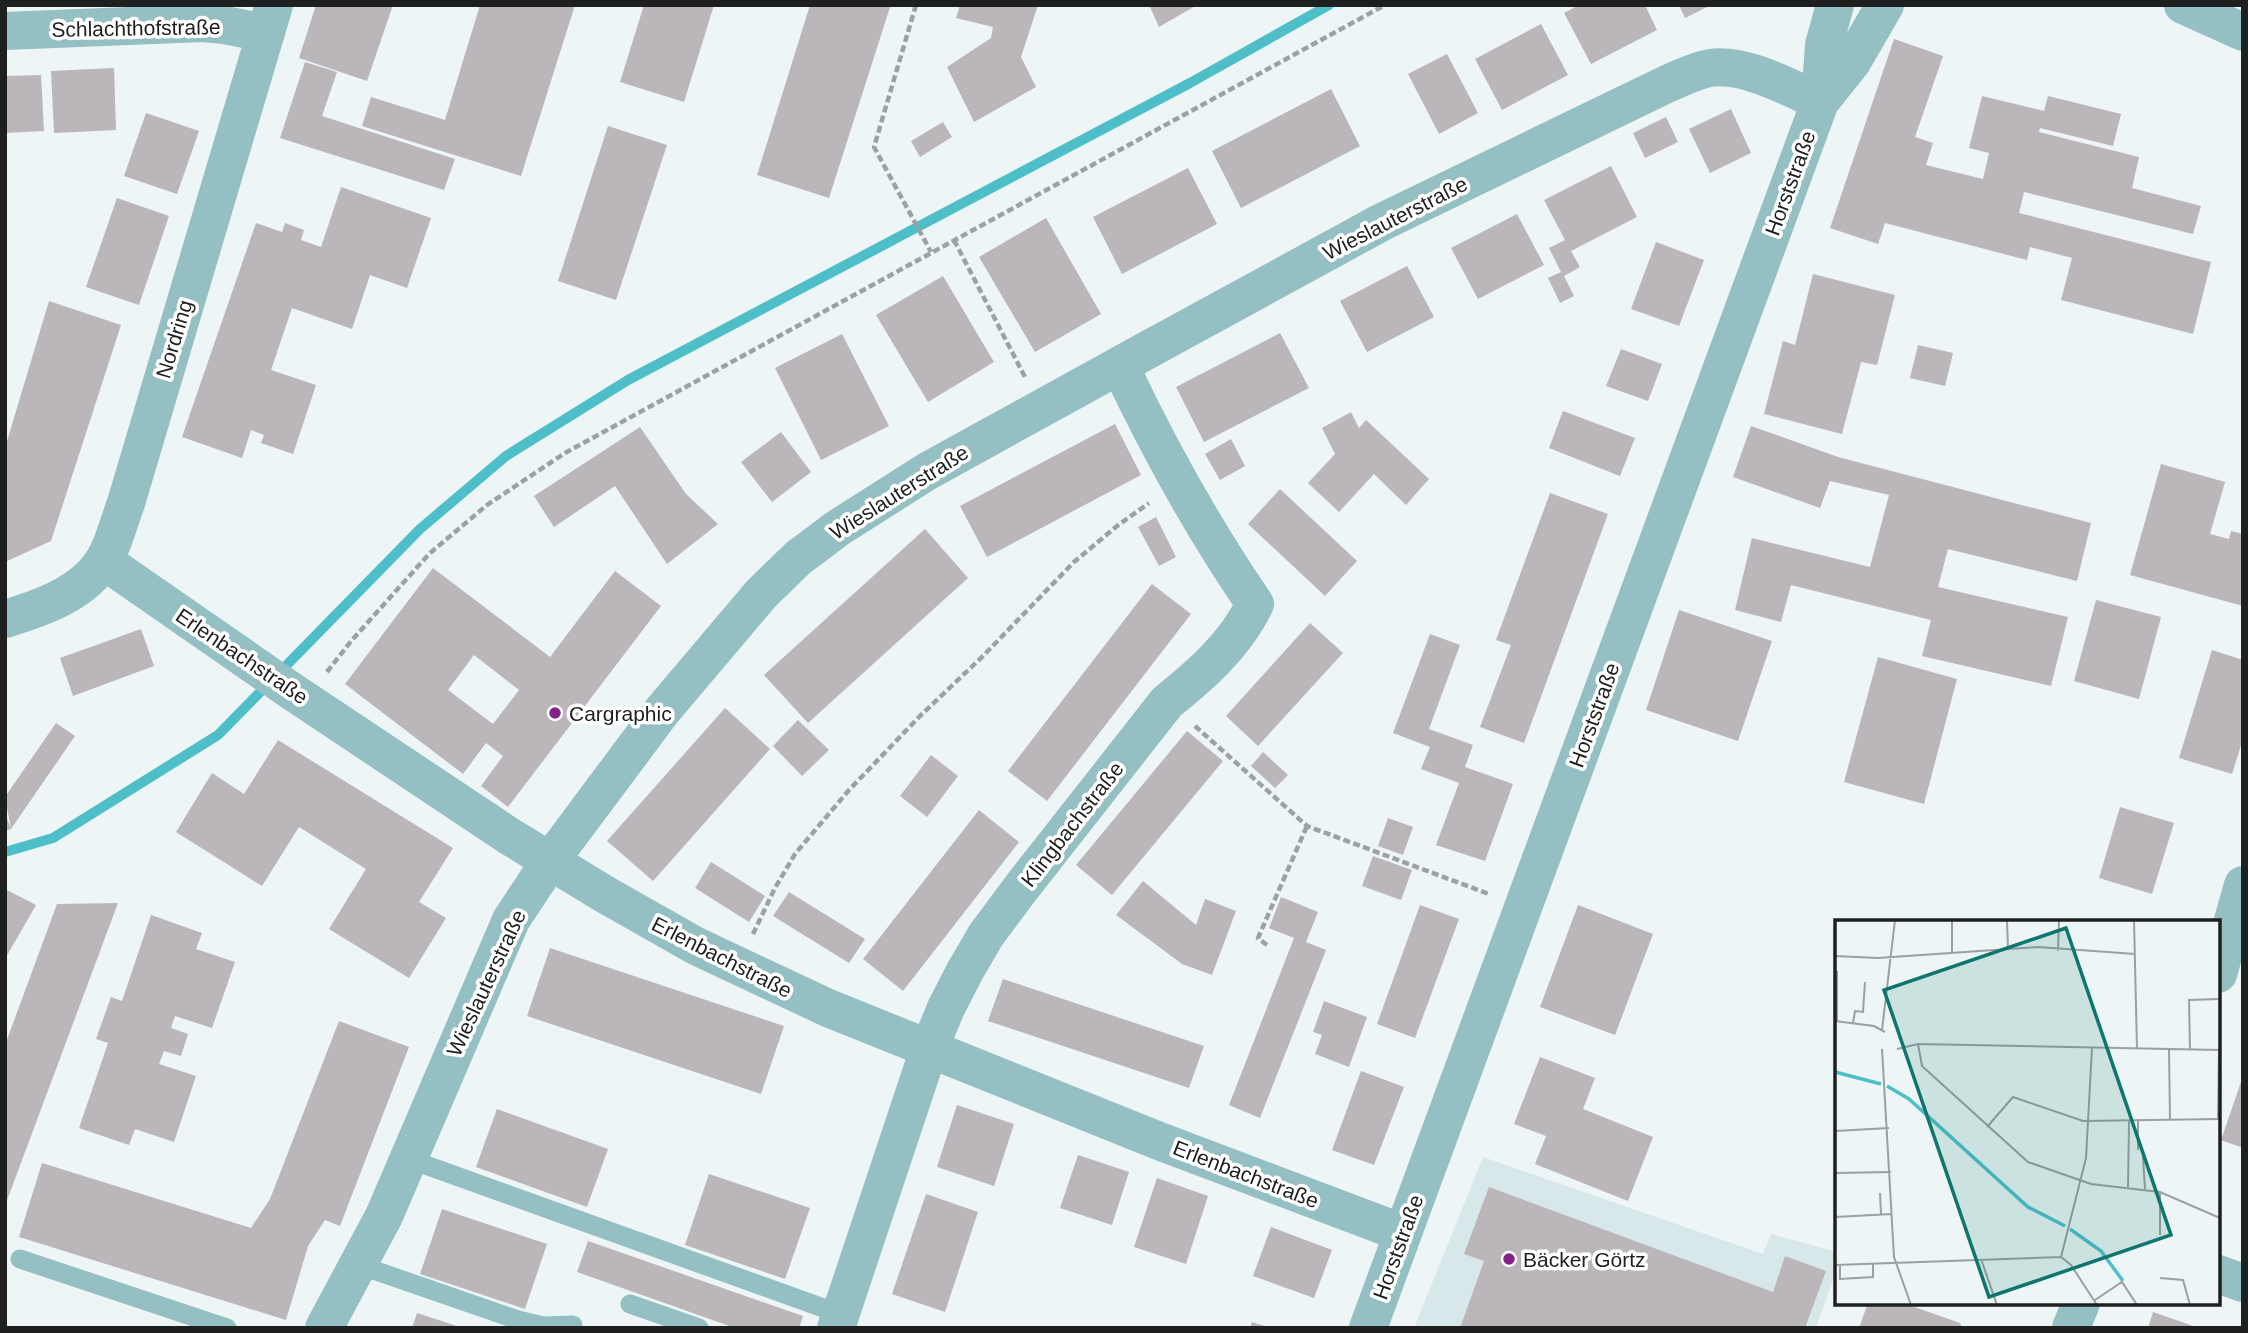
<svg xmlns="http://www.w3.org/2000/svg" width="2248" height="1333" viewBox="0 0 2248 1333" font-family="Arial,sans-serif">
  <rect width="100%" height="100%" fill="#eef5f6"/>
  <path fill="#d8e8ea" d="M1483,1157L1763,1254L1771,1234L1837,1252V1269L1816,1328H1414Z"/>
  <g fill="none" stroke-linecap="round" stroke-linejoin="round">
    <path stroke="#4ebfc9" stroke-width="10" d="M5,852L53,838L218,735L420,529L506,456L628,380L1190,83L1329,5"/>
  </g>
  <path fill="#bab6ba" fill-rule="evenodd" d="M316,5H393L367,81L299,58Z
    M480,5H575L521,176L362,126L371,97L445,120Z
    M644,5H714L684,102L620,82Z
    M810,5H884L890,7L829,198L757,175Z
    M960,5H1038L1021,57L1036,87L974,122L947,67L991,38L993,27L956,18Z
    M1149,5H1197L1159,27Z
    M1579,5H1645L1657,30L1591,64L1564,13Z
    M1679,5H1711L1685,18Z
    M1541,24L1568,75L1502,110L1475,59Z
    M1894,39L1943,56L1915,137L1933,143L1926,165L1983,179L1989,153L1969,148L1982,96L2044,111L2048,96L2121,114L2113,146L2040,128L2039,132L2139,157L2132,188L2201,206L2193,234L2024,192L2019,213L2211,262L2193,334L2061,300L2072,258L2030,247L2027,260L1885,223L1878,244L1830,228Z
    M1447,54L1478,113L1439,134L1408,74Z
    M305,62L337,72L322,116L455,159L444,190L280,138Z
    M114,68L116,130L54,133L51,71Z
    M41,75L44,131L5,133V76Z
    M1331,89L1360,146L1241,208L1212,151Z
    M1731,109L1751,153L1710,173L1689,129Z
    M146,113L199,131L177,194L124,176Z
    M1666,117L1678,142L1645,158L1633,133Z
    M943,122L952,137L920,157L911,141Z
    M608,126L667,145L616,300L558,281Z
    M1611,166L1637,217L1571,251L1580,267L1564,276L1574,296L1560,303L1548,278L1561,272L1549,248L1565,240L1544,200Z
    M1188,168L1217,224L1122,274L1093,217Z
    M341,187L431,218L407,288L370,275L352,329L292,308L271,370L316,385L293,454L261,443L264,435L251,430L242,458L182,437L256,223L282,232L285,223L304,230L301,240L321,247Z
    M117,198L169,216L139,305L86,287Z
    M1517,214L1544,265L1478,299L1451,248Z
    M1046,218L1101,314L1035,352L979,257Z
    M1656,242L1704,260L1679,326L1631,309Z
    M1407,266L1434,317L1367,352L1340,301Z
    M1813,274L1895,295L1877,365L1861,362L1842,434L1764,414L1783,341L1795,345Z
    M943,276L994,362L928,402L876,315Z
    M49,301L121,325L51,541L5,562V448Z
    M1280,333L1309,388L1204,442L1176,387Z
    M842,334L889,426L821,460L775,368Z
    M1918,345L1953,353L1945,386L1910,378Z
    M1621,349L1662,364L1648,401L1606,386Z
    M1563,411L1635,438L1620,476L1549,448Z
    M1351,412L1359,428L1366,420L1429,479L1406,505L1374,474L1339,512L1308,483L1335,454L1322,428Z
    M1115,424L1141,475L987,557L960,506Z
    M1751,426L1838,457L2091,523L2077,581L1948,549L1938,587L2068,617L2051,686L1922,656L1931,620L1791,585L1781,622L1735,610L1752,538L1870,567L1889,495L1830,481L1820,508L1733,477Z
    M640,427L686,494L718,524L667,564L615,486L554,527L534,496Z
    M781,432L811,472L772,502L741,462Z
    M1231,439L1245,466L1220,480L1205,454Z
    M2161,464L2225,482L2210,534L2229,539L2231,531L2243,534V606L2130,575Z
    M1280,489L1357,561L1325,596L1248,524Z
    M1550,493L1608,514L1524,743L1480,727L1511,645L1496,640Z
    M1156,517L1176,557L1159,566L1138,527Z
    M925,529L968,578L808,723L764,675Z
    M433,568L550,657L615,571L661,606L508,807L481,786L503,756L486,743L463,774L345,684ZM474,655L519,690L493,724L448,690Z
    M1152,584L1191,614L1047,801L1008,771Z
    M2096,600L2161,617L2139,699L2074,681Z
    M1679,610L1772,641L1738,741L1646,710Z
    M1310,623L1343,653L1258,746L1226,716Z
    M141,629L154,666L73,696L60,658Z
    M1430,634L1460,645L1429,729L1473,745L1465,767L1513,784L1485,861L1436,845L1459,783L1421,769L1430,747L1393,733Z
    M2212,650L2243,660V739L2232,774L2179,758Z
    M1878,657L1957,679L1924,804L1844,782Z
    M725,708L770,749L653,881L607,841Z
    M798,720L829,750L802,776L773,746Z
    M56,723L75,736L11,829L5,797Z
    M1187,731L1223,761L1112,895L1076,865Z
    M278,740L453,848L419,902L446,918L409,978L329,929L366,869L299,827L262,886L176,832L212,773L244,794Z
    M1263,752L1288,775L1275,788L1251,766Z
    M931,755L958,776L927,817L900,796Z
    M2120,807L2174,823L2152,894L2099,878Z
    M979,810L1019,842L903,991L863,959Z
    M5,813L11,829L5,831Z
    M1388,818L1413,827L1403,855L1378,846Z
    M1373,856L1412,870L1401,900L1362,886Z
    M711,862L765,896L749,922L695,888Z
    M1143,881L1196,925L1205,899L1236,911L1212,975L1182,964L1116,915Z
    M5,889L36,905L5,959Z
    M789,892L865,939L849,963L773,916Z
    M1281,897L1318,912L1306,942L1326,950L1260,1118L1229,1105L1294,938L1269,928Z
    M118,903L6,1203H5V1045L57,904Z
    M1420,905L1459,919L1415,1038L1377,1024Z
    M1578,905L1653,934L1615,1035L1540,1007Z
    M151,915L202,933L196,949L235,962L212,1028L175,1016L171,1028L188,1034L181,1056L164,1051L159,1064L196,1076L174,1142L135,1129L129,1145L79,1128L108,1043L96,1039L111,997L122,1001Z
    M550,948L784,1026L761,1094L527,1016Z
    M1003,979L1204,1046L1189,1088L988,1021Z
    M1324,1001L1367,1017L1349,1067L1315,1054L1322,1035L1313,1032Z
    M339,1021L409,1047L340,1226L325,1220L308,1246L286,1320L19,1237L42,1163L251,1228L270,1199Z
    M1540,1057L1595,1078L1583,1109L1653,1137L1628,1201L1535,1164L1546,1136L1514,1124Z
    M1361,1071L1404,1087L1374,1165L1332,1150Z
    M2242,1079H2243V1148L2221,1140Z
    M957,1105L1014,1124L994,1186L937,1167Z
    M497,1109L608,1149L587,1207L476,1167Z
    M1078,1155L1129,1172L1112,1225L1060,1208Z
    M709,1174L810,1208L785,1279L685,1245Z
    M1157,1178L1208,1196L1186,1264L1134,1247Z
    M1489,1187L1773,1292L1785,1256L1826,1271L1805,1328H1460L1484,1261L1464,1254Z
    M926,1194L978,1212L945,1312L892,1294Z
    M442,1209L547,1244L525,1309L420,1274Z
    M1271,1227L1332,1250L1314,1298L1253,1276Z
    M588,1241L803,1316L799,1328H735L577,1272Z
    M1868,1303H1903L1960,1323L1962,1328H1859Z
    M2153,1312L2196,1327L2195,1328H2148Z
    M417,1313L460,1327L459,1328H412Z
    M1252,1322L1268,1327V1328H1250Z"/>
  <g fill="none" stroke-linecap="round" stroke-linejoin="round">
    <path stroke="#9ca1a1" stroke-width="4.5" stroke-dasharray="7 3.5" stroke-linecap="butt" d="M916,5L874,147L931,252
      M954,240L1025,377
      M327,672L352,640L429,554L487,505L565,453L1385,5
      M1195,726L1307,826L1489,894
      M753,934L775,888L795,854L849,790L920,716L983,656L1074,562L1117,526L1149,503
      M1267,945L1258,938L1307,826"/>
    <path stroke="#94bfc3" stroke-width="19" d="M409,1159L840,1314
      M20,1259L227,1328
      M359,1265L518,1320L544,1326L573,1325
      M630,1304L699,1328"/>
    <path stroke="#94bfc3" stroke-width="38" d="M2183,5L2243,32
      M5,31L203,23L224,25L266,33
      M1820,102L1852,62L1885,5
      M104,561L290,690L509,836L606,895L696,946L828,1008L1159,1141L1403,1233
      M5,619C41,608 83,594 104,560C114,544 119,521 126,503L274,5
      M2218,974L2243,885
      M2218,1274L2243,1283
      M324,1328L384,1216L511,920L550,861L662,711L761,594L798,558L838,528L926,472L1142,353L1382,222L1669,83C1682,78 1696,70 1710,68C1744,63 1789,87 1820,102
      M836,1328L929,1049L946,1008L965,971L986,935L1021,888L1167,702C1202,674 1235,645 1255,604C1203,528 1159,449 1120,366
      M1368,1328L1820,102L1824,45L1835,5
      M2071,1328L2081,1303"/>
  </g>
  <g fill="#84218a" stroke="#fff" stroke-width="2.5">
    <circle cx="555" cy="713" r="7"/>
    <circle cx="1509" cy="1259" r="7"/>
  </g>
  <g text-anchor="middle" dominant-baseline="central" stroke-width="7" stroke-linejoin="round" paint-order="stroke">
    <g font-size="21" fill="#1e2020" stroke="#fff">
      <text transform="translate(136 28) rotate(-1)">Schlachthofstraße</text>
      <text transform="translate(1790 183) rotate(-70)">Horststraße</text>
      <text transform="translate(1395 218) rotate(-27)">Wieslauterstraße</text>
      <text transform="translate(174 339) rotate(-73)">Nordring</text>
      <text transform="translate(899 492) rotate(-32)">Wieslauterstraße</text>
      <text transform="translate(242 656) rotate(34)">Erlenbachstraße</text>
      <text transform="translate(1594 715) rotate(-70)">Horststraße</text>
      <text transform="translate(1072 824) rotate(-52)">Klingbachstraße</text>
      <text transform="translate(722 957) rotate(27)">Erlenbachstraße</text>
      <text transform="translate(486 983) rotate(-65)">Wieslauterstraße</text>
      <text transform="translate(1246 1174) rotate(21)">Erlenbachstraße</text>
      <text transform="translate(1398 1247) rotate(-70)">Horststraße</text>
    </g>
    <g font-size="21" fill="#1e2020" stroke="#fff" text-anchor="start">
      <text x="569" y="713">Cargraphic</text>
      <text x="1523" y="1259">Bäcker Görtz</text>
    </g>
  </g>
  <g transform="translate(1835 920)">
    <rect width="385" height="385" fill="#eef5f6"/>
    <path fill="none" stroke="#4ebfc9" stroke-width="3.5" d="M0,152L46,164M52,166L74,179L193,287L230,306M235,309L266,331L288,361"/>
    <path fill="none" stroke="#9ba0a0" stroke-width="2" d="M172,0L173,29M299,0L302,129M223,31L224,0M117,33V0M0,36L43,38L203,27L300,34M0,101L39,106L50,112M2,101V51M18,103L20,91L28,92L30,62M47,110L60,0M83,124L87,146L193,242L256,264L325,272L385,298M47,129L59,337L76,385M62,129L83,124L385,130M334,130L335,200M355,130L354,80L385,79M383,199L384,130M303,201V230M152,207L178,177L248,201L385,199M0,211L54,208M308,237L310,269M0,253L56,252M293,267L294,201M325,272V315M45,273L46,294M0,297L57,294M226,337L251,238L257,128M146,339L162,385M0,345L226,337L236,345L262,385M5,345V359L38,357V343M325,358L348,360L355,385M260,380L287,362L302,385"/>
    <path fill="#0f766e" fill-opacity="0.15" stroke="#0f766e" stroke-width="3.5" d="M231,8L336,315L154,377L49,70Z"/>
    <rect width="385" height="385" fill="none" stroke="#1e2020" stroke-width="3.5"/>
  </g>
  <rect width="2248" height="1333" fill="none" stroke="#1e2020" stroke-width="14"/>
</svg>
